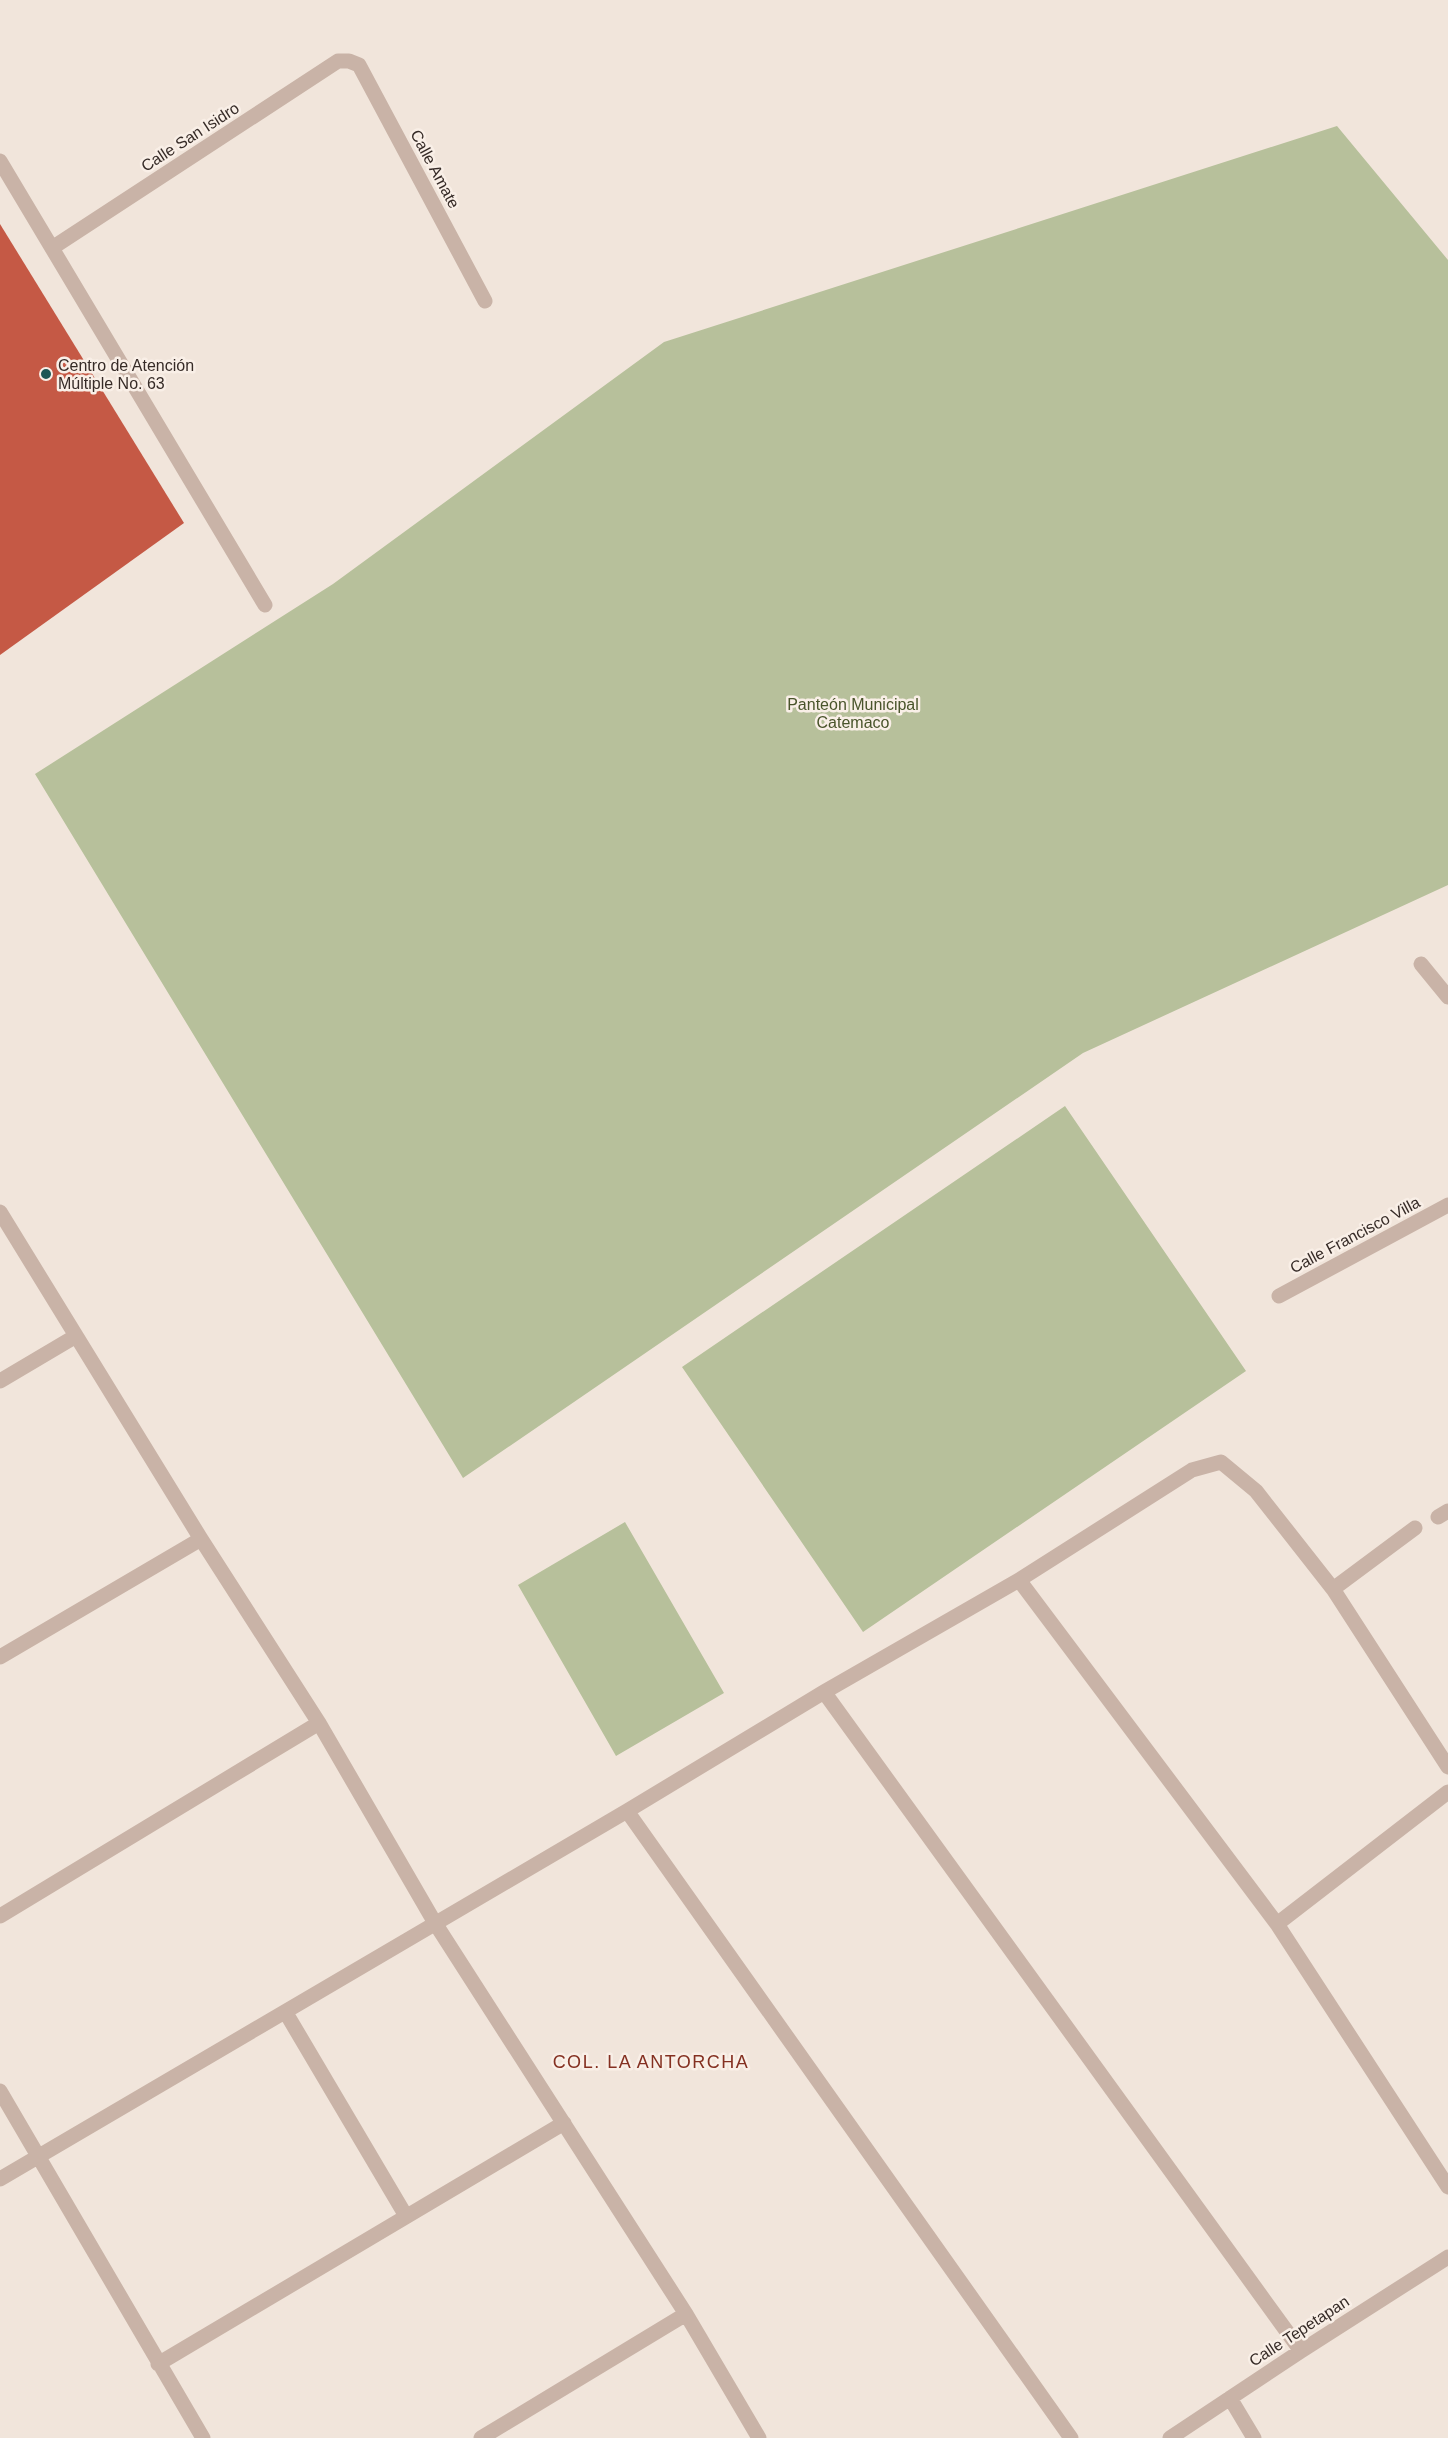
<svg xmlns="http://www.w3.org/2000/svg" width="1448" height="2438" viewBox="0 0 1448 2438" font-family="Helvetica,sans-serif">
  <rect width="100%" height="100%" fill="#f1e5db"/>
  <path fill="#b7c09b" d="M1337,126L1448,260V885L1083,1053L463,1478L35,774L333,584L664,342Z
    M1065,1106L1246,1371L863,1632L682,1367Z
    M625,1522L724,1693L616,1756L518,1585Z"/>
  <path fill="#c55945" d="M0,224L184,523L0,655Z"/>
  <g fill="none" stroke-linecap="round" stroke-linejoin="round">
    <path stroke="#c9b3a7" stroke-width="15" d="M0,161L265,605
      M52,248L338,61H349L359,65L485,301
      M1421,964L1448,997
      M0,1212L201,1539L319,1723L435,1923L686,2314L759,2438
      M1279,1296L1448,1205
      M0,1381L76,1336
      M1438,1517L1448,1511
      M1019,1580L1277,1924L1448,2187
      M1333,1589L1415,1528
      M0,1657L201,1539
      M824,1692L1301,2351
      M627,1811L1071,2438
      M0,1916L319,1723
      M1277,1924L1448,1792
      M286,2013L406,2216
      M0,2091L203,2438
      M0,2179L627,1811L824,1692L1019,1580L1192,1470L1221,1462L1256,1491L1333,1589L1448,1767
      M158,2364L564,2123
      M1230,2398L1254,2438
      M481,2438L686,2314
      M1170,2438L1301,2351L1448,2257"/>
  </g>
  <circle fill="#1d5755" stroke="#f9efe7" stroke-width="2" cx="46" cy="374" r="6"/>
  <g text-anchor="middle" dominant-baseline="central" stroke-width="5" stroke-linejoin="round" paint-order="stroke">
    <g font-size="16" fill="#362b27" stroke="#f9efe7">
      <text transform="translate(190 137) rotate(-33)">Calle San Isidro</text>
      <text transform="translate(435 169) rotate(62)">Calle Amate</text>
      <text transform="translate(1355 1235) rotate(-28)">Calle Francisco Villa</text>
      <text transform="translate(1299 2331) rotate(-33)">Calle Tepetapan</text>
    </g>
    <g font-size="16" fill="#362b27" stroke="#f9efe7" text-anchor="start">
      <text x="58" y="365">Centro de Atención<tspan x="58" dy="18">Múltiple No. 63</tspan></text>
    </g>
    <g font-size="16" fill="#49542b" stroke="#f9efe7">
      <text x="853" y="704">Panteón Municipal<tspan x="853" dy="18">Catemaco</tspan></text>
    </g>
    <g font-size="18" letter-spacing="1.5" fill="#843021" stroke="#f9efe7">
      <text x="651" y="2062">COL. LA ANTORCHA</text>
    </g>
  </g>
</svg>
